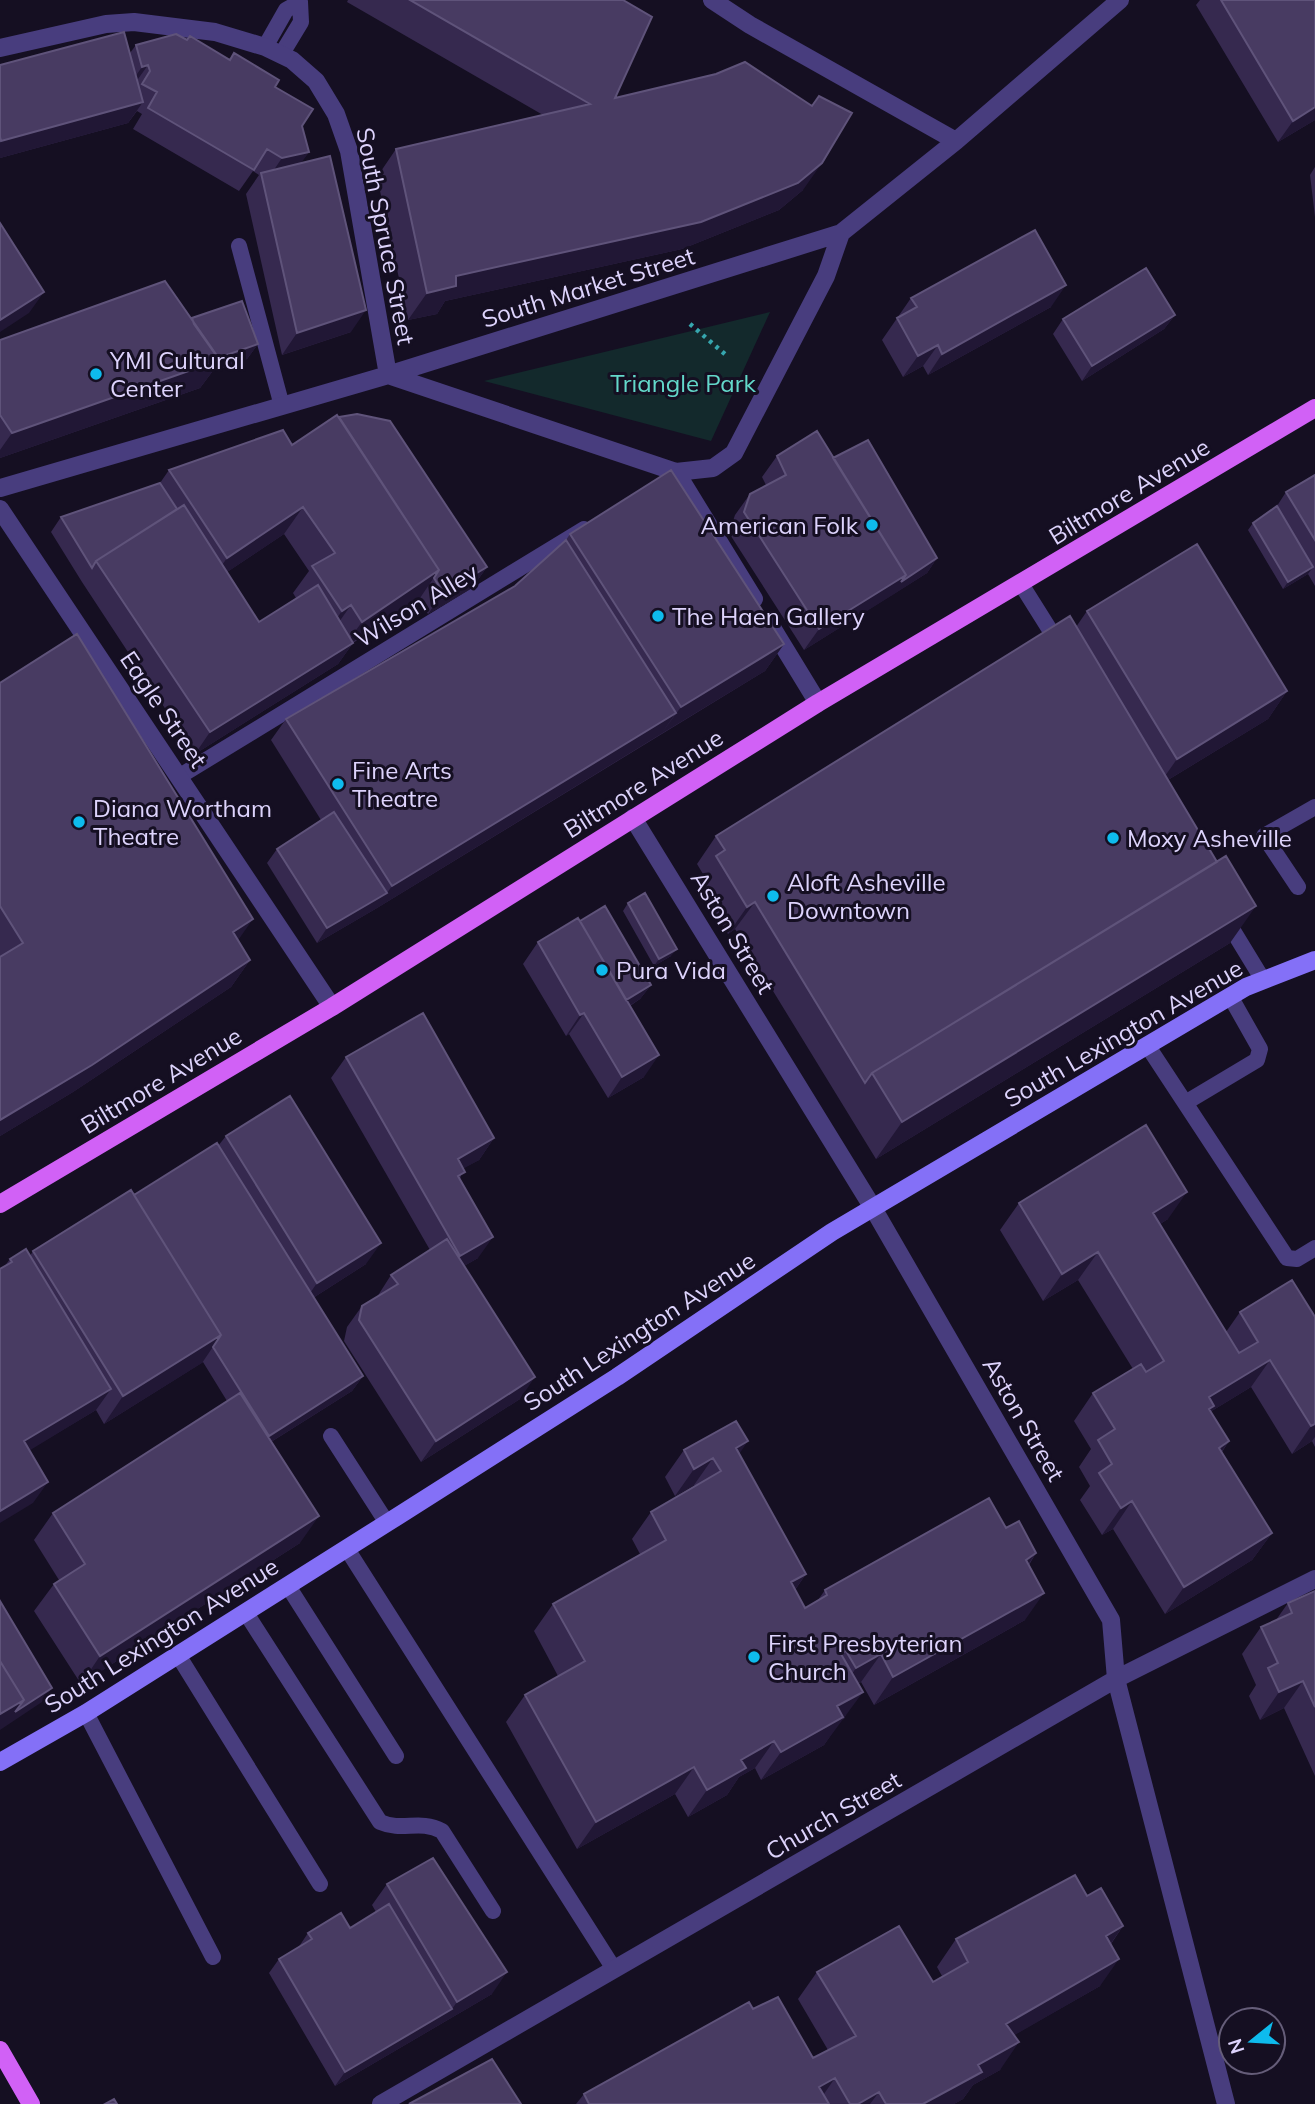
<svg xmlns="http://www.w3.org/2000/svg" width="1315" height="2104" viewBox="0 0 1315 2104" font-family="Mulish,sans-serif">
  <rect width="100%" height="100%" fill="#150f22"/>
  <path fill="#13292c" d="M770,312L711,441L484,381Z"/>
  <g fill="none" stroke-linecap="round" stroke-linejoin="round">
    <path stroke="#36a6ae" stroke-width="4.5" stroke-dasharray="3.5 5" stroke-linecap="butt" d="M690,324L726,355"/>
    <path stroke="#483d7e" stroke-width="16" d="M265,47L286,10L300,2L301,22L281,55
      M239,246L282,406
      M1021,584L1060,646
      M180,776L584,529
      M1298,887L1264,836L1315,807
      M1224,916L1263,980
      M1147,1045L1287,1258L1297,1259L1315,1248
      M1185,1103L1257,1060L1260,1049L1230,996
      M331,1436L387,1523
      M347,1549L614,1969
      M288,1586L396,1756
      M246,1613L380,1822C403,1832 419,1819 442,1831L493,1911
      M178,1655L320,1884
      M86,1713L213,1957"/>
    <path stroke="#483d7e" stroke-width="18" d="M712,0L750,25L956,141
      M0,48L106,24L134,22L215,32L265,47L292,60L316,81L336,114L349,151L388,375L676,472L754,599
      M676,472L713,468L734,453L826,276L841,233
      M0,488L388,375L841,233L956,141L1120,0
      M0,509L332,1007
      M771,626L818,703
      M633,818L873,1208L1111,1620L1116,1679L1226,2104
      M381,2104L1116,1679L1315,1579"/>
    <path stroke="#8470f7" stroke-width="18" d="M0,1762L86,1713L387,1523L617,1377L832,1232L1246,987L1315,960"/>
    <path stroke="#d161f6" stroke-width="18" d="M0,1204L332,1007L818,703L1315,408
      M0,2050L31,2104"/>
  </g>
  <path fill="#36294f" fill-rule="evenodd" d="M348,0H623L615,98L803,190L779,210L682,249L445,301L437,314L408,320L377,177L396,149L543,115L347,2Z
    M1200,0H1315V120L1278,142L1196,5Z
    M136,45L275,87L302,126L309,152L300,163L351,332L282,355L246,194L259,175L253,171L239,191L133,129L142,114L137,111L128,123L0,158V65L130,53Z
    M1315,167V217L1310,175Z
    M911,298L1051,307L928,375L923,366L903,377L882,340Z
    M1175,315L1164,329L1082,381L1053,334L1063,319Z
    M192,318L258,344L247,359L212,372L200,388L0,458V340L191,320Z
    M329,419L487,567L472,588L428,614L418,599L353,643L338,664L195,754L82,582L51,532L61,517L160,483L169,470L292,445L327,422ZM284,534L309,571L293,593L296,598L259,622L227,572Z
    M777,456L833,458L937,558L927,573L804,650L729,533L735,515L750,494L766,485L762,477Z
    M1315,475V586L1308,574L1283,589L1248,530L1253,523L1277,506L1286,492Z
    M570,534L784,644L765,671L377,908L317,943L267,863L277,849L321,820L271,740L286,719L515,586L566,540Z
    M1087,611L1287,691L1268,719L1168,780L1230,943L876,1159L735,929L728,934L697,883L703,874L697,864L716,836L1076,627Z
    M0,683L238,941L250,960L231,987L73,1092L0,1136Z
    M628,903L671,956L654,966L623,911Z
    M580,921L651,985L640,999L630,1006L644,1077L608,1098L569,1034L566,1036L523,964L538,942Z
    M346,1057L494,1138L479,1160L463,1168L460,1179L478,1258L464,1266L520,1399L421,1462L344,1341L347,1327L362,1306L377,1297L391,1275L430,1250L331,1078Z
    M226,1136L366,1264L313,1298L363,1376L352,1391L271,1442L300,1543L81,1684L34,1611L54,1584L59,1580L34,1540L53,1513L227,1401L203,1362L104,1424L96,1410L29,1450L33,1503L4,1267L10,1259L30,1256L33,1251L134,1195L218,1146Z
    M1019,1203L1168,1219L1160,1224L1226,1332L1240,1312L1315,1317V1447L1312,1441L1292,1454L1251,1387L1210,1412L1229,1441L1222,1452L1272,1533L1252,1560L1165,1614L1113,1529L1102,1535L1080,1500L1090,1486L1079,1467L1091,1449L1074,1421L1093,1393L1133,1369L1078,1280L1043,1301L1000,1230Z
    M684,1450L739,1454L806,1574L795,1590L805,1608L818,1600L825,1590L1006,1528L1036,1553L1029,1565L1025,1620L874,1705L861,1682L858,1684L844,1719L841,1720L824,1745L761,1780L755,1768L739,1777L727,1795L688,1817L675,1794L577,1849L506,1722L525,1695L558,1676L534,1631L553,1604L640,1554L632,1539L651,1512L695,1486L694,1485L675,1496L665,1477Z
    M1315,1591V1776L1284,1708L1260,1720L1249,1696L1256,1685L1242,1654L1261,1627L1276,1620L1288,1603Z
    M387,1884L492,1994L335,2086L269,1973L279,1959L298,1948L308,1933L350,1928L376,1912L372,1905Z
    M1087,1896L1123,1926L1111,1944L1100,1986L1014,2035L1000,2070L973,2085L963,2099L954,2104H589L753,2009L813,2058L828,2050L798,1999L817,1972L933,1982L942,1976L937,1967L956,1939Z
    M584,2094L589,2104H576Z"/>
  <path fill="#211735" d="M148,65L133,86L127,88L142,67Z
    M143,102L128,123L0,158V142L1,141Z
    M1315,107V120L1278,142L1293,121Z
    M309,152L294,173L267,180L282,158Z
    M822,163L803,190L779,210L682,249L445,301L437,314L408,320L427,293L456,276Z
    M1066,285L1051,307L928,375L942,354Z
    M44,292L29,313L0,332V320Z
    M366,310L351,332L282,355L297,333Z
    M1175,315L1164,329L1082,381L1092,366Z
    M258,344L247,359L212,372L200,388L0,458V450L12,433Z
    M938,345L923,366L903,377L918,356Z
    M303,507L284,534L208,585L227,558Z
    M937,558L927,573L891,596L901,582Z
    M487,567L472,588L428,614L443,593Z
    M1313,567L1308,574L1283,589L1288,582Z
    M439,570L420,598L342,649L362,622Z
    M906,575L891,596L804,650L819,629Z
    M351,605L332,632L322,639L342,611Z
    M353,643L338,664L195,754L210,732Z
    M784,644L765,671L661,734L681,707Z
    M1287,691L1268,719L1158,786L1177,759Z
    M676,713L661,734L377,908L317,943L327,928L387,893L392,886Z
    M755,902L735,929L728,934L747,907Z
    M1256,906L1230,943L876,1159L902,1122Z
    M253,919L234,946L233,932Z
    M677,949L671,956L654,966L659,959Z
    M250,960L231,987L73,1092L0,1136V1120Z
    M651,985L640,999L610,1018L620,1003Z
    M584,1013L569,1034L566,1036L580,1015Z
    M659,1055L644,1077L608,1098L622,1077Z
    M494,1138L479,1160L443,1180L458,1159Z
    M1187,1192L1168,1219L1134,1240L1153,1213Z
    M493,1237L478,1258L445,1277L460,1256Z
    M381,1243L366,1264L302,1305L317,1283Z
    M1098,1252L1078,1280L1043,1301L1062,1274Z
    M221,1335L202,1363L104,1424L123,1396Z
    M1270,1360L1251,1387L1210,1412L1195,1433L1209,1397Z
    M363,1376L352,1391L258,1450L269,1436Z
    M535,1377L520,1399L421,1462L436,1441Z
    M111,1389L96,1410L9,1463L24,1441Z
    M1315,1424V1437L1312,1441L1292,1454L1311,1426Z
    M748,1441L729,1469L736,1448Z
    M1229,1441L1210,1468L1219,1448Z
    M713,1458L694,1485L675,1496L694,1469Z
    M48,1482L33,1503L0,1523V1511Z
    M1132,1501L1113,1529L1102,1535L1121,1508Z
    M319,1516L300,1543L81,1684L100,1656Z
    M1272,1533L1252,1560L1165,1614L1184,1587Z
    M1036,1553L1017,1581L1026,1560Z
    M806,1574L787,1601L791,1582Z
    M1044,1593L1025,1620L874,1705L893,1677Z
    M881,1654L861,1682L837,1696L856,1668Z
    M1303,1681L1284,1708L1260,1720L1279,1692Z
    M52,1688L42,1702L0,1730V1714L24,1700Z
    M863,1692L824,1745L761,1780L781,1752L837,1706Z
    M774,1741L755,1768L739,1777L727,1795L688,1817L707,1790L741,1760Z
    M694,1767L675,1794L577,1849L596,1822Z
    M1123,1926L1104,1953L1106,1936Z
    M1119,1959L1100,1986L987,2051L1006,2024Z
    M507,1972L492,1994L335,2086L345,2072L452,2009L457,2002Z
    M1019,2042L1000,2070L973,2085L963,2099L954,2104H923L978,2065Z
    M835,2078L817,2104L819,2087Z
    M879,2092L870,2104H858Z"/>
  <path fill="#483b62" stroke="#5f537a" stroke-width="2" d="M410,0H623L652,17L615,98L716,74L745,62L812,106L819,96L852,113L822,163L798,183L701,222L456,276V286L427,293L396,149L590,104Z
    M1221,0H1315V107L1293,121Z
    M124,32L143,102L1,141L0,137V65Z
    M176,34L187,40L190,36L230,60L234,53L279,80L275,87L313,109L302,126L309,152L282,158L267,149L254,170L148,108L157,92L142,84L150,71L148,65L142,67L136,45Z
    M330,156L366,310L297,333L261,173Z
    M0,223L44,292L0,320Z
    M1035,230L1066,285L942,354L938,345L918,356L897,318L917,307L911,298Z
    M1146,268L1175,315L1092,366L1063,319Z
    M165,281L220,360L12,433L0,415V340Z
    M242,301L258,344L218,358L194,324L192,318Z
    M357,414L390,421L487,567L443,593L434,578L439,570L339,417Z
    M337,415L439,570L362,622L351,605L342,611L312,566L335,553L303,507L227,558L169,470L283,430L292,445Z
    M817,431L906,575L819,629L744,512L750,494L786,475L777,456Z
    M868,440L937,558L901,582L906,575L833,458Z
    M671,470L784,644L681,707L570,534Z
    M1315,475V540L1286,492Z
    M160,483L177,509L96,561L92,568L61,517Z
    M184,505L259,622L318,585L353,643L210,732L96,561Z
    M1277,506L1313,567L1288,582L1253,523Z
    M566,540L676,713L392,886L286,719L515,586Z
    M1197,544L1287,691L1177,759L1087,611Z
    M1070,616L1217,862L872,1073L865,1083L755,902L747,907L716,856L725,850L716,836Z
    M77,634L253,919L233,932L250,960L92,1065L0,1120V957L23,943L0,906V683Z
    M334,812L387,893L327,928L277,849Z
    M1226,856L1256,906L902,1122L872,1073Z
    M645,893L677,949L659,959L628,903Z
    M605,906L651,985L626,1000L580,921Z
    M578,918L659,1055L622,1077L584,1013L580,1015L538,942Z
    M423,1013L494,1138L458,1159L465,1172L458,1176L493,1237L460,1256L346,1057Z
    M290,1096L381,1243L317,1283L226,1136Z
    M1146,1125L1187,1192L1153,1213L1239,1353L1258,1342L1240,1312L1292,1280L1315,1317V1424L1311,1426L1270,1360L1209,1397L1214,1406L1209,1409L1229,1441L1219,1448L1272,1533L1184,1587L1132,1501L1121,1508L1099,1473L1112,1464L1098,1440L1115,1429L1093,1393L1141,1364L1146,1372L1164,1361L1098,1252L1062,1274L1019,1203Z
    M217,1143L363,1376L269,1436L213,1347L221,1335L134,1195Z
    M131,1190L221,1335L123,1396L33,1251Z
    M447,1239L535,1377L436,1441L359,1320L362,1306L398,1284L391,1275Z
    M26,1249L111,1389L24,1441L48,1482L0,1511V1269L12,1262L10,1259Z
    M240,1393L319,1516L100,1656L54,1584L85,1564L53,1513Z
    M736,1421L748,1441L736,1448L806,1574L791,1582L805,1608L827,1595L825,1590L989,1498L1006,1528L1019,1521L1036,1553L1026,1560L1044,1593L893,1677L881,1654L856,1668L846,1651L841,1654L863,1692L837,1706L843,1717L781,1752L774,1741L741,1760L746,1768L707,1790L694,1767L596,1822L525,1695L585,1661L553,1604L666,1540L651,1512L721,1471L713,1458L694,1469L684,1450Z
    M1315,1591V1707L1303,1681L1279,1692L1268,1668L1278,1663L1261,1627L1292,1613L1288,1603Z
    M0,1601L52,1688L15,1712L24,1700L0,1661Z
    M0,1661L24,1700L0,1714Z
    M433,1858L507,1972L457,2002L387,1884Z
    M1075,1875L1087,1896L1101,1888L1123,1926L1106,1936L1119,1959L1006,2024L1019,2042L978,2065L982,2072L923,2104H886L879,2092L858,2104H850L835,2078L819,2087L829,2104H589L584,2094L749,2002L753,2009L778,1997L813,2058L856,2036L817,1972L899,1926L933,1982L968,1962L956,1939Z
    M389,1904L452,2009L345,2072L279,1959L312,1939L308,1933L341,1913L350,1928Z
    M492,2059L521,2104H409Z
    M114,2099L117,2104H105Z"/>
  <g fill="#0ebbed" stroke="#150f22" stroke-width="2.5">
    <circle cx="96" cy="374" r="7"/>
    <circle cx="872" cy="525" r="7"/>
    <circle cx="658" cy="616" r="7"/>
    <circle cx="338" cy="784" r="7"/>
    <circle cx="79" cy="822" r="7"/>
    <circle cx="1113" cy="838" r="7"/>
    <circle cx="773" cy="896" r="7"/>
    <circle cx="602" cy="970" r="7"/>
    <circle cx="754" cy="1657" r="7"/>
  </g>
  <g text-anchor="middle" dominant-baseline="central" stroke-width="6" stroke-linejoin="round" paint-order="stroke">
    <g font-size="24" fill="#ddd3fc" stroke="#150f22">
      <text transform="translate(386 236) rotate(79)">South Spruce Street</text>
      <text transform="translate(588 287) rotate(-17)">South Market Street</text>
      <text transform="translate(1129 491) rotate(-31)">Biltmore Avenue</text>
      <text transform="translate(416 605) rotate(-31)">Wilson Alley</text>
      <text transform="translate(164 709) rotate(56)">Eagle Street</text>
      <text transform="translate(643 783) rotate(-32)">Biltmore Avenue</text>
      <text transform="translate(733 932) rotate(59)">Aston Street</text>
      <text transform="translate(1123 1033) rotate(-30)">South Lexington Avenue</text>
      <text transform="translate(161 1080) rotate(-31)">Biltmore Avenue</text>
      <text transform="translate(639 1331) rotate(-33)">South Lexington Avenue</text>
      <text transform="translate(1024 1419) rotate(60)">Aston Street</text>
      <text transform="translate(161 1635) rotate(-32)">South Lexington Avenue</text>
      <text transform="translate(833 1815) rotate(-30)">Church Street</text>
    </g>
    <g font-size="24" fill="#ddd3fc" stroke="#150f22" text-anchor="start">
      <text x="110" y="360">YMI Cultural<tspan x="110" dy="28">Center</tspan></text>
      <text x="858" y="525" text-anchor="end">American Folk</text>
      <text x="672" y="616">The Haen Gallery</text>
      <text x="352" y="770">Fine Arts<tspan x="352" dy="28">Theatre</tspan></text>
      <text x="93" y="808">Diana Wortham<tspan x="93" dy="28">Theatre</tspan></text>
      <text x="1127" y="838">Moxy Asheville</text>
      <text x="787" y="882">Aloft Asheville<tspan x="787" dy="28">Downtown</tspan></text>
      <text x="616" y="970">Pura Vida</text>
      <text x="768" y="1643">First Presbyterian<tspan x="768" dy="28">Church</tspan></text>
    </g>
    <g font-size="24" fill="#63d8ca" stroke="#150f22">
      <text x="683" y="383">Triangle Park</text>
    </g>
  </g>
  <g transform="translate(1252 2041) rotate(252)"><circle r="33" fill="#150f22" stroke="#655d79" stroke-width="2"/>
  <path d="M0-5L12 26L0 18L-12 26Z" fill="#0ebbed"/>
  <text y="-10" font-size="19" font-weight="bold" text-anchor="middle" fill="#ddd3fc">N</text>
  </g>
</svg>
